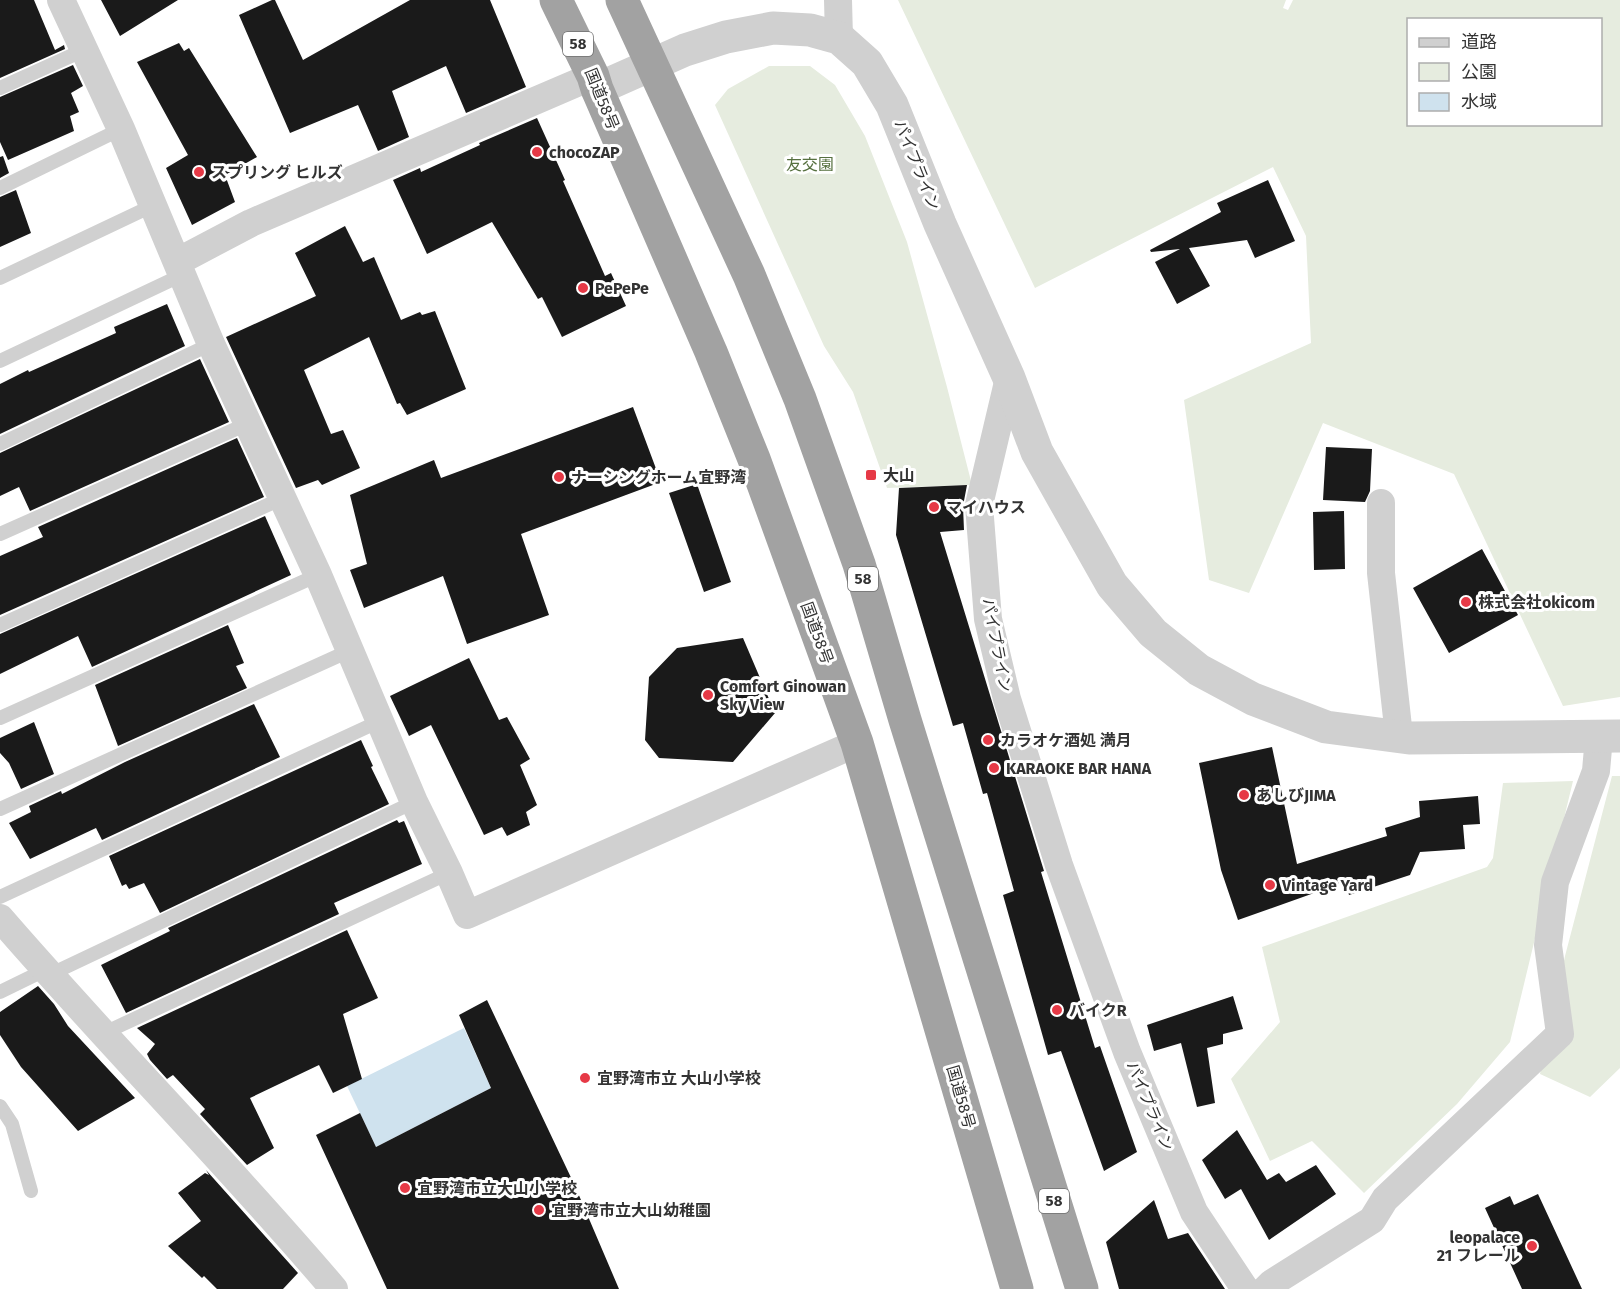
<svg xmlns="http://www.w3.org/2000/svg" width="1620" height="1289" viewBox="0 0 1620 1289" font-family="'Fira Sans','Noto Sans JP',sans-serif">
  <rect width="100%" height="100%" fill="#fff"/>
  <path fill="#e6ecdf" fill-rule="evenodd" d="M898,0H1286L1283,8L1288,10L1293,0H1620V697L1563,706L1454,474L1323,423L1249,593L1209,580L1184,400L1311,343L1306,236L1273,167L1035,288ZM1408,20H1600V124H1408Z
    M769,66H810L835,85L865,136L907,242L947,387L972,485L887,488L853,392L824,346L715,105L728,89Z
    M1612,776H1620V1068L1590,1097L1540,1074L1565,956Z
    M1573,781L1510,1042L1457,1104L1364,1193L1312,1141L1270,1161L1231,1079L1280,1022L1262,947L1487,867L1493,858L1503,783Z"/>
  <path fill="#cfe2ee" d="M464,1028L491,1088L376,1147L347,1086Z"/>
  <path fill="#1a1a1a" d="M0,0H34L55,50L64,45L65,49L0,78Z
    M101,0H178L120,36Z
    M272,0H275L303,60L410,0H490L526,87L466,113L446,66L392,91L409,137L378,151L358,105L290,133L239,15Z
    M179,43L184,51L189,48L257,157L225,175L235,202L192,225L166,168L188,155L137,62Z
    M73,65L83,86L71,93L79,112L70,116L74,131L8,160L0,142V97Z
    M537,118L565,180L563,181L605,276L611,273L626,306L562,337L542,297L538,299L492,222L427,254L393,180L420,168L421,172L480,145L479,143Z
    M3,156L9,173L0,178V157Z
    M1268,180L1295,241L1255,258L1247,240L1189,248L1210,286L1177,304L1155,262L1180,249L1151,252L1150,250L1221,212L1217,203Z
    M16,190L31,233L0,247V197Z
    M345,226L363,262L374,257L401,320L420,312L422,315L435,311L466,389L407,415L400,403L397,404L369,337L304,370L331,434L343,430L360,468L322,485L318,480L296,488L226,337L316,296L295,253Z
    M167,304L185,346L0,434V384L28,370L29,372L116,333L114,327Z
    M200,359L229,422L30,511L19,487L0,496V453Z
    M633,407L661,482L521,534L549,615L467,644L443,576L364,608L350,570L367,564L350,495L434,460L441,478Z
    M237,438L264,497L0,615V556L43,537L38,527Z
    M1326,447L1372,449L1370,491L1365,502L1323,500Z
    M697,484L731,582L704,592L669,493Z
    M967,485L963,506L964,530L940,532L1044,871L1041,872L1095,1048L1100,1046L1137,1152L1104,1171L1061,1051L1048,1055L1003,895L1014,891L987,793L983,794L963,723L953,726L896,535L899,488Z
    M1344,511L1345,569L1314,570L1313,512Z
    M265,516L291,575L92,667L78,636L0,674V634Z
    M1482,549L1518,615L1449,653L1413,588Z
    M228,625L244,663L236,666L247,688L118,746L95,685Z
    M743,638L775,713L733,762L659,758L645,740L649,677L677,648Z
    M469,658L499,720L507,717L530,759L520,765L537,805L526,812L530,825L507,836L502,827L484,835L431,725L409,736L390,696Z
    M254,704L280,757L102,840L96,828L30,859L9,823L31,812L29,806L61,791L62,794L125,762Z
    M34,722L54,774L21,789L9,763L0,753V738Z
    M361,740L373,766L371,767L389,804L160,913L144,883L129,889L126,884L122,886L109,856Z
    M1272,747L1297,864L1387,836L1385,828L1420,817L1419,801L1478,796L1480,824L1463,825L1465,849L1420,852L1410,875L1349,895L1345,882L1238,920L1221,870L1199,763Z
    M397,820L399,823L404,821L422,864L334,903L339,914L126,1013L101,965L170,931L168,928Z
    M347,930L378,998L343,1014L362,1079L333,1093L319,1065L250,1098L274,1148L247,1165L200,1114L205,1109L173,1075L167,1079L150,1060L147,1054L155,1044L137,1028Z
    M38,986L54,1004L68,1026L135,1098L78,1131L21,1067L0,1035V1012Z
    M1233,996L1243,1029L1223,1034V1044L1207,1048L1215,1103L1197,1107L1181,1043L1154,1051L1147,1025Z
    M487,1000L575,1186L619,1289H387L316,1135L360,1113L376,1147L491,1088L459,1015Z
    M1237,1130L1267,1180L1279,1173L1286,1182L1316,1165L1336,1194L1269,1240L1241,1189L1225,1199L1202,1160Z
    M206,1170L298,1273L283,1289H217L204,1276L202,1278L168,1246L201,1221L178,1193L205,1173L209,1175Z
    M1538,1194L1582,1289H1522L1485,1208L1510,1196L1514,1205Z
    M1154,1200L1168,1239L1188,1233L1225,1289H1119L1106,1242Z"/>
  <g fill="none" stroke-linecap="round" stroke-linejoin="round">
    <path stroke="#d0d0d0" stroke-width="14" d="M0,88L84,50
      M0,188L121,129
      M0,278L154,205
      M0,361L182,275
      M0,444L211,344
      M0,534L247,424
      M0,625L281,499
      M0,718L318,575
      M0,809L349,651
      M0,897L380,721
      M49,975L414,802
      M0,992L45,970
      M104,1033L449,873
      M0,1106L12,1124L31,1191"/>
    <path stroke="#d0d0d0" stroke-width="28" d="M61,0L121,129L211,344L318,575L414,802L449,873L467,915L857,743
      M838,0L839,38
      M177,262L251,223L593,76
      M1009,378L979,505L988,619L1007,699L1059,865L1127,1052L1194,1212L1245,1289
      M1381,503V573L1399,736
      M0,918C109,1044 226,1162 334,1289
      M1266,1289L1272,1283L1372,1220L1385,1199L1560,1034L1548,945L1555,882L1596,771L1599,737"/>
    <path stroke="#d0d0d0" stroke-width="33" d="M597,89L685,50L726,37L773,28L810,30L839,38L867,63L892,105L940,224L1009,378L1037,452L1112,585L1153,633L1199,670L1253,699L1326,727L1409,738L1620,736"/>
    <path stroke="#a2a2a2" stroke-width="33" d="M556,0L593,76L597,89L711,352L754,459L857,743L1017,1289
      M622,0L749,275L800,399L859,564L905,720L1082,1289"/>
  </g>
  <g fill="#e63946" stroke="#fff" stroke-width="2">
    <circle cx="537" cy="152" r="6"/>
    <circle cx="199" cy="172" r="6"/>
    <circle cx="583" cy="288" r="6"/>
    <rect x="865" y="469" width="12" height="12" rx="3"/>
    <circle cx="559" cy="477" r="6"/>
    <circle cx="934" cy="507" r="6"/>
    <circle cx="1466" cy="602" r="6"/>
    <circle cx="708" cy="695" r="6"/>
    <circle cx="988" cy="740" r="6"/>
    <circle cx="994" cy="768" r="6"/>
    <circle cx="1244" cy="795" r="6"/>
    <circle cx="1270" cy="885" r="6"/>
    <circle cx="1057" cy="1010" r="6"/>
    <circle cx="585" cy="1078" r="6"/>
    <circle cx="405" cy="1188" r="6"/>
    <circle cx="539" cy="1210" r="6"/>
    <circle cx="1532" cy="1246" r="6"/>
  </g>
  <g text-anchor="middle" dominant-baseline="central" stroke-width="6" stroke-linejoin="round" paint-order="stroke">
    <g fill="#fff" stroke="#707070" stroke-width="1.5">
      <rect x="563" y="32" width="30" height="24" rx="4.5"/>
      <rect x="848" y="567" width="30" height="24" rx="4.5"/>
      <rect x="1039" y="1189" width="30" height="24" rx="4.5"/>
    </g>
    <g font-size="15" font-weight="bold" fill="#333">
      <text x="578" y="44">58</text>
      <text x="863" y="579">58</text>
      <text x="1054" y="1201">58</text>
    </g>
    <g font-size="16" fill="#333" stroke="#fff">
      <text transform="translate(602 99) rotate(68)">国道58号</text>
      <text transform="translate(917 165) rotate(68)">パイプライン</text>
      <text transform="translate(817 633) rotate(70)">国道58号</text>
      <text transform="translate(997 645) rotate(79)">パイプライン</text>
      <text transform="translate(961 1097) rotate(74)">国道58号</text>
      <text transform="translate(1150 1106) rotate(67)">パイプライン</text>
    </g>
    <g font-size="16" font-weight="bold" fill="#333" stroke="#fff" text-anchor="start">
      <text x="549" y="152">chocoZAP</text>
      <text x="211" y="172">スプリング ヒルズ</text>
      <text x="595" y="288">PePePe</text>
      <text x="883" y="475">大山</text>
      <text x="571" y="477">ナーシングホーム宜野湾</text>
      <text x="946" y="507">マイハウス</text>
      <text x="1478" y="602">株式会社okicom</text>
      <text x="720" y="686">Comfort Ginowan<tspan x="720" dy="18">Sky View</tspan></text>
      <text x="1000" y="740">カラオケ酒処 満月</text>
      <text x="1006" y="768">KARAOKE BAR HANA</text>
      <text x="1256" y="795">あしびJIMA</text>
      <text x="1282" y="885">Vintage Yard</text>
      <text x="1069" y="1010">バイクR</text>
      <text x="597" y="1078">宜野湾市立 大山小学校</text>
      <text x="417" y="1188">宜野湾市立大山小学校</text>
      <text x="551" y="1210">宜野湾市立大山幼稚園</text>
      <text x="1520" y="1237" text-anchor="end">leopalace<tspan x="1520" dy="18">21 フレール</tspan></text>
    </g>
    <g font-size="16" fill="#56703f" stroke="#fff">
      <text x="810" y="164">友交園</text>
    </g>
  </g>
  <rect x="1407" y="18" width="195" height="108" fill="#ffffff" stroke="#adadad" stroke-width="1.5"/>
  <rect x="1419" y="38" width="30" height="9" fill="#d0d0d0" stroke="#adadad" stroke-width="1.5"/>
  <text x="1461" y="48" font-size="18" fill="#333333">道路</text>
  <rect x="1419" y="63" width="30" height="18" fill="#e6ecdf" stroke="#adadad" stroke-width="1.5"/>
  <text x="1461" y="78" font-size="18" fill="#333333">公園</text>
  <rect x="1419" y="93" width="30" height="18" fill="#cfe2ee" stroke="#adadad" stroke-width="1.5"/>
  <text x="1461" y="108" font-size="18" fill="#333333">水域</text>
</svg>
